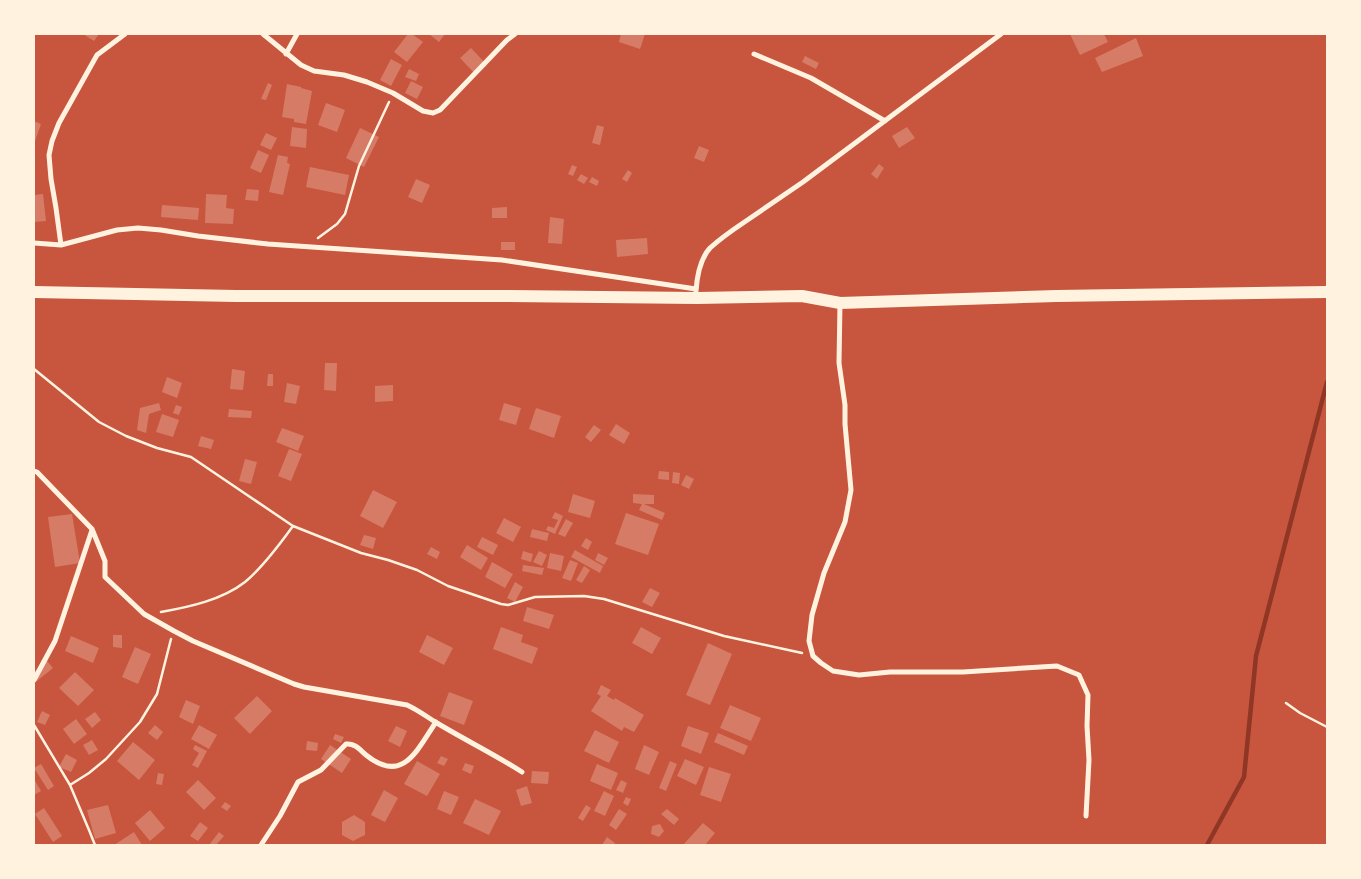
<svg xmlns="http://www.w3.org/2000/svg" width="1361" height="879" viewBox="0 0 1361 879" font-family="'Nunito Sans',sans-serif">
  <rect width="100%" height="100%" fill="#c8553d"/>
  <g fill="none" stroke-linecap="round" stroke-linejoin="round">
    <path stroke="#8f3625" stroke-width="4.5" d="M1207,845L1244,777L1256,656L1327,382"/>
  </g>
  <path fill="#d67c66" d="M83,34H99L94,41Z
    M408,34H412L423,42L407,62L394,52Z
    M429,34H445L439,42Z
    M621,34H645L640,49L619,42Z
    M1070,34H1104L1108,42L1080,55Z
    M1136,38L1143,56L1102,72L1095,58Z
    M471,48L487,65L476,75L460,58Z
    M805,56L819,63L816,69L802,62Z
    M391,59L402,65L391,86L380,80Z
    M409,69L419,74L416,81L405,77Z
    M411,81L423,87L417,99L405,93Z
    M268,83L272,85L266,100L261,99Z
    M287,84L301,87V88L312,91L306,124L294,122V119L282,117Z
    M326,103L345,110L337,132L318,125Z
    M34,121L41,124L34,144Z
    M597,125L604,127L600,145L592,143Z
    M292,127L307,129L306,148L290,146Z
    M907,127L915,138L899,148L892,136Z
    M360,128L379,137L364,167L346,158Z
    M266,133L277,138L271,150L260,145Z
    M699,146L709,150L704,162L694,158Z
    M258,150L269,155L261,173L250,168Z
    M278,155L288,157L287,163L290,164L283,195L269,192Z
    M879,164L884,168L877,179L871,174Z
    M572,165L577,167L573,176L568,174Z
    M310,167L349,175L345,195L306,187Z
    M628,170L632,173L627,182L622,179Z
    M581,174L588,178L584,184L577,180Z
    M592,177L599,181L597,186L589,182Z
    M416,179L430,185L422,203L408,197Z
    M247,189L259,190L258,201L245,200Z
    M43,194L46,221L34,222V195Z
    M206,194L227,195L226,208L234,209L233,224L205,223Z
    M162,205L199,208L198,220L161,217Z
    M507,207V218H492V208Z
    M550,217L564,219L562,244L548,243Z
    M647,238L648,254L617,257L616,240Z
    M501,242H515V250H501Z
    M325,363H337L336,391L324,390Z
    M232,369L245,371L243,390L230,389Z
    M268,374H273V386H267Z
    M167,377L182,383L177,398L162,392Z
    M287,383L300,386L296,404L284,402Z
    M393,385V401L375,402V386Z
    M159,403L161,410L149,414L146,433L137,430L140,408Z
    M504,403L521,408L516,425L499,420Z
    M176,405L182,407L179,415L173,413Z
    M536,408L561,416L554,438L529,429Z
    M229,409L252,411L251,418L228,417Z
    M162,414L179,420L173,437L156,432Z
    M616,424L630,433L624,444L609,435Z
    M594,425L601,430L591,442L585,437Z
    M282,428L304,436L298,451L276,442Z
    M201,436L214,440L211,449L198,446Z
    M289,449L302,454L291,481L278,476Z
    M245,459L257,462L251,484L239,481Z
    M659,471L669,472V480L658,479Z
    M673,472L680,473L679,484L672,483Z
    M686,475L694,479L689,489L681,485Z
    M373,490L397,502L383,528L360,516Z
    M573,494L595,501L590,518L568,512Z
    M633,494L654,495V504H644L665,513L662,520L639,510L642,504L633,503Z
    M555,512L563,516L555,534L546,530L548,526L554,528L558,520L552,518Z
    M626,513L659,524L648,555L615,544Z
    M72,514L80,563L55,567L48,517Z
    M504,518L521,527L513,542L496,533Z
    M566,519L573,523L565,537L558,534Z
    M532,529L549,533L547,541L530,537Z
    M364,535L376,538L373,549L360,545Z
    M482,537L498,545L493,555L477,547Z
    M586,538L592,542L588,550L581,546Z
    M467,545L488,558L481,570L460,557Z
    M431,547L440,552L437,559L427,554Z
    M575,550L603,566L600,573L571,557Z
    M523,551L533,554L531,562L521,559Z
    M539,551L547,555L542,566L533,562Z
    M550,553L564,556L561,571L547,568Z
    M598,553L608,558L604,565L595,560Z
    M570,560L578,563L571,581L562,578Z
    M492,562L513,574L505,588L485,577Z
    M523,565L544,568L542,575L522,571Z
    M584,566L590,570L582,583L576,580Z
    M515,582L523,587L515,602L507,598Z
    M650,588L660,593L652,607L642,602Z
    M527,607L554,615L549,629L523,621Z
    M501,627L523,635L521,642L538,648L532,664L493,649Z
    M641,627L661,638L652,654L632,643Z
    M113,635H122V648L113,647Z
    M427,635L453,648L444,665L419,652Z
    M71,636L99,648L93,663L65,651Z
    M708,643L732,654L710,705L686,695Z
    M135,647L151,654L138,684L122,677Z
    M47,661L53,668L37,681L34,677V672Z
    M75,672L94,690L78,706L59,688Z
    M601,685L611,690L607,696L614,700L615,698L644,715L634,732L624,727L622,731L591,711L601,696L597,694Z
    M449,692L473,701L464,725L440,716Z
    M257,696L272,711L250,734L234,718Z
    M186,700L200,706L193,724L179,717Z
    M730,705L761,718L751,741L720,728Z
    M42,711L50,715L45,725L37,722Z
    M95,712L101,720L92,728L85,719Z
    M76,719L87,734L74,744L63,729Z
    M155,725L163,732L157,740L148,733Z
    M199,725L217,735L209,749L191,739Z
    M396,726L407,731L400,747L388,741Z
    M688,726L709,733L701,754L681,746Z
    M595,730L619,742L609,763L584,751Z
    M718,733L748,746L744,755L714,742Z
    M335,734L344,737L341,743L333,739Z
    M92,740L98,750L89,755L83,745Z
    M307,741L318,743L317,751L306,750Z
    M133,742L155,760L139,780L117,761Z
    M195,745L207,751L198,768L192,765L199,753L193,749Z
    M330,745L351,759L342,773L321,759Z
    M644,745L659,752L649,775L635,769Z
    M66,754L77,760L71,772L59,767Z
    M441,756L448,759L444,766L437,763Z
    M685,759L704,767L696,785L677,776Z
    M417,761L440,774L427,796L404,784Z
    M670,761L677,764L666,791L659,788Z
    M465,763L474,766L471,774L462,770Z
    M41,764L54,786L48,790L34,768Z
    M597,764L618,773L611,790L590,781Z
    M709,767L731,774L721,802L700,795Z
    M532,771L549,772L548,784L531,783Z
    M158,773L164,774L162,785L156,784Z
    M34,779L41,791L34,795Z
    M198,780L216,798L204,810L186,792Z
    M621,780L627,783L623,793L616,790Z
    M527,786L532,803L521,806L516,790Z
    M384,790L398,798L385,822L371,815Z
    M444,791L459,797L451,815L437,809Z
    M604,791L614,796L605,816L594,811Z
    M626,797L631,799L628,806L623,803Z
    M475,799L501,811L489,835L463,823Z
    M225,802L231,806L227,811L221,807Z
    M108,805L116,833L95,839L87,810Z
    M586,805L591,808L583,821L578,818Z
    M44,808L62,836L53,842L35,814Z
    M619,809L627,814L616,830L609,825Z
    M667,809L679,819L674,825L661,814Z
    M150,810L165,828L150,841L135,823Z
    M354,815L365,822V835L353,841L342,835V822Z
    M200,822L208,828L198,841L190,836Z
    M703,823L715,833L705,845H683Z
    M660,824L664,831L659,837L651,834L652,826Z
    M134,832L142,845H114Z
    M219,832L224,836L216,845H209Z
    M607,837L615,843L614,845H602Z"/>
  <g fill="none" stroke-linecap="round" stroke-linejoin="round">
    <path stroke="#fff3e0" stroke-width="2.5" d="M318,238L337,224L345,214L359,166L389,102
      M34,369L99,422L126,436L157,448L191,457L293,526L361,553L388,560L417,570L448,586L501,604L508,605L535,597L584,596L604,599L724,636L802,653
      M161,612C189,607 222,600 245,582C262,568 280,544 293,526
      M1286,703L1300,713L1327,727
      M34,725L70,785L89,830L95,845
      M70,785L89,773L106,759L140,722L157,694L171,639"/>
    <path stroke="#fff3e0" stroke-width="5" d="M263,34L301,65L314,71L344,75L367,82L393,93L423,111L433,113L440,110L507,40L515,34
      M286,54L297,34
      M754,54L811,78L885,121
      M34,243L61,245L117,230L138,228L161,230L198,236L268,244L502,260L696,289
      M61,245L56,208L51,179L49,155L52,141L59,123L97,55L125,34
      M696,291C697,276 700,259 710,248C721,238 734,229 746,221C765,208 784,195 803,182C869,133 935,84 1001,34
      M840,303L839,363L845,405V424L851,490L845,522L824,573L812,615L809,641L813,656L821,663L833,671L859,675L890,672H963L1057,666L1079,675L1088,695L1087,726L1089,760L1086,816
      M34,471L37,472L92,529L105,561V577L144,614L174,631L193,641L294,684L304,687L407,705C418,710 427,717 437,723C465,740 494,754 522,772
      M34,680L55,641L92,530
      M261,845L280,816L298,782L321,770L346,744C355,743 360,750 366,755C403,785 417,750 436,722"/>
    <path stroke="#fff3e0" stroke-width="12" d="M34,292L236,296H503L697,298L802,296L840,303L1056,296L1327,292"/>
  </g>
  <rect width="1361" height="879" fill="none" stroke="#fff3e0" stroke-width="70"/>
</svg>
